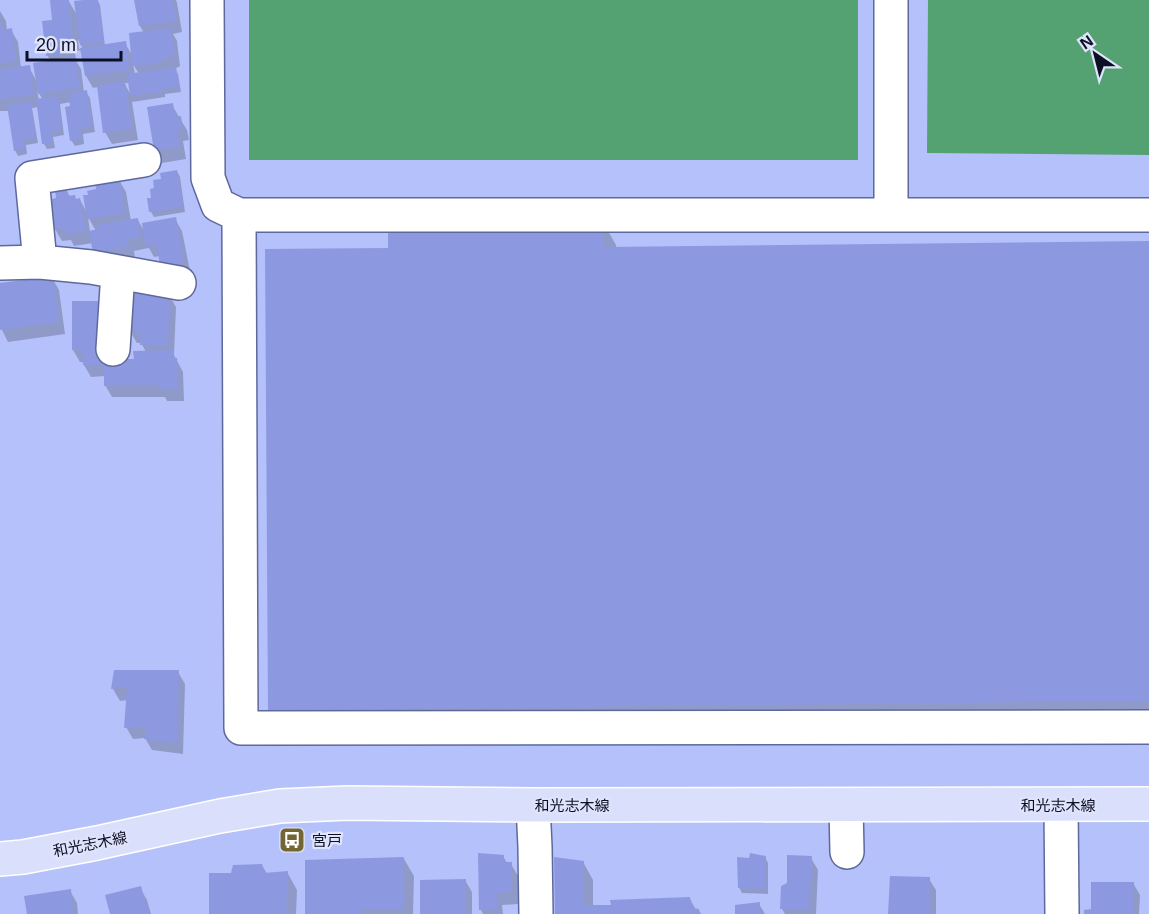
<svg xmlns="http://www.w3.org/2000/svg" width="1149" height="914" viewBox="0 0 1149 914" font-family="Arial,'Noto Sans JP',sans-serif">
  <rect width="100%" height="100%" fill="#b5c1fa"/>
  <path fill="#54a172" d="M249,0H858V160H249Z
    M928,0H1149V155L927,153Z"/>
  <path fill="#0003" fill-rule="evenodd" d="M59,0H68L77,15L94,0H97L100,5L105,46L125,43L133,57L144,33L140,26L136,0H176L177,3L182,32L173,34L177,41L180,66L175,69L178,74L181,92L165,94V97L132,102L138,140L112,144L105,132L98,87L93,88L86,76L82,50L75,51L76,61L81,69L84,92H86L90,98L95,132L83,134L84,144L75,146L71,140V102L60,104L64,135L53,137L55,148L47,149L44,144L39,107L32,108L38,143L26,145L27,154L18,156L15,150L9,111H0V11L6,21L7,30H11L18,42L21,68L29,67L37,82L51,61L47,55ZM78,39L83,49H79ZM133,64L139,74H135ZM124,83H129L131,95ZM37,90L43,100L39,101Z
    M172,105L187,130L189,140L183,141L186,159L162,163L155,151Z
    M177,171L180,177L185,212L154,217L151,212L149,200L153,199L156,189L163,180Z
    M119,180L126,192L131,221L137,219L145,232L175,219L182,231L190,271L161,263L160,256L154,257L149,248L134,251L135,259L102,265L93,243L74,246L71,240L62,241L55,229L58,199L66,189L70,197L77,201L80,200L88,214ZM88,217L96,231L90,232Z
    M603,222L616,245V248L1149,243V723L282,732L269,710Z
    M52,278L59,290L65,334L8,342L2,330L0,318V285Z
    M169,295L176,307L174,355L183,372L184,401H167L165,397H112L105,385V376L91,377L84,365V362H80L73,350V303L107,361L135,360L146,352L141,343H137L130,331Z
    M116,671L178,672L185,684L183,754L152,750L145,738L133,739L126,727L128,700L120,701L113,689Z
    M503,856L507,863L511,864L518,876V904L502,905L503,914H483L481,910Z
    M765,857L768,863V894L742,893L739,887Z
    M811,858L818,870L816,914H785L782,909L783,887L789,884Z
    M404,859L414,876L413,914H307Z
    M583,862L593,880V907L690,899L696,910H699L701,914H556Z
    M262,865L267,874L287,872L297,890L296,914H211L232,874Z
    M929,879L936,890V914H890Z
    M465,880L472,892V914H422Z
    M1133,883L1140,895L1139,914H1085Z
    M140,888L147,900L151,914H112Z
    M70,891L77,903L78,914H29Z
    M759,904L765,914H737Z"/>
  <path fill="#8c99e0" d="M50,0H69L73,38L69,39L71,53L46,56L42,21L52,20Z
    M84,0H98L104,42L80,45L74,1Z
    M134,0H173L176,21L139,26Z
    M0,21H1L3,30L12,28L16,61L0,63Z
    M171,28L175,54L155,64L132,66L129,33Z
    M126,41L130,70L85,76L80,48Z
    M75,56L80,88L38,94L33,63Z
    M30,65L34,95L0,99V69Z
    M176,67L179,87L163,89V92L130,96L127,74Z
    M125,81L132,128L103,133L97,86Z
    M87,90L92,127L80,129L82,139L70,141L65,107L70,106L68,94Z
    M58,96L62,130L51,131L52,143L42,144L36,99Z
    M30,101L36,138L24,139L25,149L14,151L7,105Z
    M173,103L175,117L181,116L183,129H177L180,147L154,151L147,107Z
    M177,170L183,207L149,212L147,198H151L150,189L154,188L153,180L161,179L160,173Z
    M120,179L125,213L87,219L83,195H88L87,191L96,189L95,183Z
    M66,187L68,196L75,195L76,199L80,198L86,231L66,235L65,228L53,230L48,200L56,198L55,189Z
    M176,217L184,259L181,260L182,267L169,270L168,262L160,264L156,244L146,246L142,223Z
    M138,218L141,237L128,239L129,247L93,253L89,231L98,229L97,225Z
    M603,221L604,247L1149,241V701L268,710L265,249L388,248V223Z
    M53,276L59,322L0,330V283Z
    M131,292L170,294L168,346L140,345V332H129Z
    M72,301H101L102,365H83L82,350H72Z
    M173,350V358H177L178,389H159V385L104,386V359H134L133,351Z
    M114,670H179L177,743L144,739L146,726L124,728L127,687L111,689Z
    M478,853L504,855V862H512V892L496,893L498,910H479Z
    M750,853L766,856V889L738,888L737,857L749,858Z
    M787,855L812,856L809,909H780L781,886L787,883Z
    M404,857V909L361,910V914H305V860Z
    M554,857L584,861L583,905H611L610,900L690,897L692,908L699,909V914H555Z
    M262,864L264,873L288,871L286,914H209V873H231L233,865Z
    M890,876L930,877V914H888Z
    M466,879V914H420V880Z
    M1091,882H1134L1133,914H1084V910L1091,909Z
    M141,886L149,914H110L105,895Z
    M71,889L73,914H27L24,896Z
    M760,902L759,914H735V905Z"/>
  <g fill="none" stroke-linecap="round" stroke-linejoin="round">
    <g stroke="#5f689b" stroke-width="36">
      <path id="minor" d="M207,0L208,178L218,205L239,215H1149
        M891,0V215
        M239,215L241,728L1149,727
        M40,262L32,178L144,160
        M0,263L40,262L91,267L179,283
        M113,349L118,272
        M533,805L535,847L536,914
        M846,805L847,852
        M1061,805L1062,914"/>
    </g>
    <g stroke="#fff" stroke-width="36">
      <path id="major" d="M0,859L23,857L97,843L220,816L280,806L347,803L533,805L1149,804"/>
    </g>
    <use href="#minor" stroke="#fff" stroke-width="33"/>
    <use href="#major" stroke="#dae0fb" stroke-width="33"/>
  </g>
  <defs>
    <g id="bus-square" transform="scale(1.35)"><rect x="-9" y="-9" width="18" height="18" rx="4" fill="#736633" stroke="#dfe4fc"/><path d="M-5-6H5V4H4V6H2V4H-2V6H-4V4H-5ZM-3.5-4V0h7V-4ZM-3.5 1.2v1.5H-2V1.2ZM2 1.2v1.5H3.5V1.2Z" fill="#fff"/></g>
  </defs>
  <g fill-rule="evenodd">
    <use href="#bus-square" x="292" y="840"/>
  </g>
  <g text-anchor="middle" dominant-baseline="central" stroke-width="4.5" stroke-linejoin="round" paint-order="stroke">
    <g font-size="15" fill="#0d1024" stroke="#dfe4fc">
      <text x="572" y="805">和光志木線</text>
      <text x="1058" y="805">和光志木線</text>
      <text transform="translate(90 844) rotate(-11)">和光志木線</text>
    </g>
    <g font-size="15" fill="#0d1024" stroke="#dfe4fc" text-anchor="start">
      <text x="312" y="840">宮戸</text>
    </g>
  </g>
  <g transform="translate(1095 54) rotate(325)" stroke="#dfe4fc" stroke-width="4.5" paint-order="stroke">
  <path d="M0-4.5L10 22L0 15L-10 22Z" fill="#0d1024"/>
  <text y="-9" font-size="16" font-weight="bold" text-anchor="middle" fill="#0d1024">N</text>
  </g>
  <path d="M27 51v9h94v-9" fill="none" stroke="#0d1024" stroke-width="3"/>
  <text x="36" y="51" font-size="18" fill="#0d1024" stroke="#dfe4fc" stroke-width="4.5" paint-order="stroke">20 m</text>
</svg>
